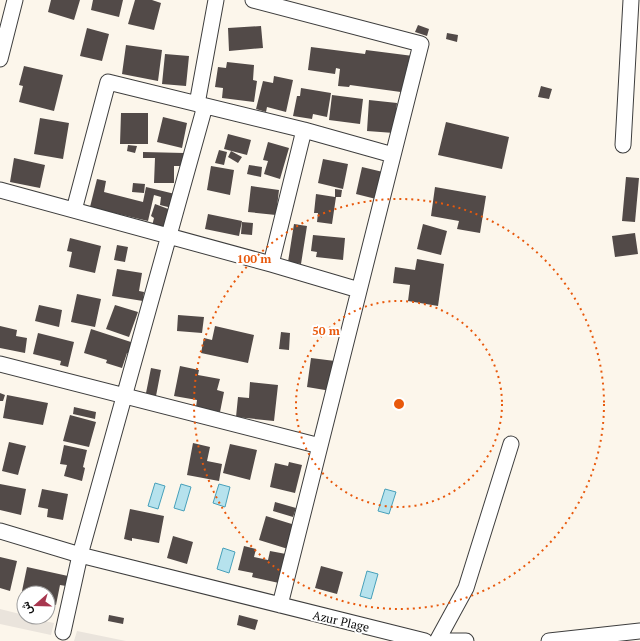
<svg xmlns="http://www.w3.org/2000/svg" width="640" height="641" viewBox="0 0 640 641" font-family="'PT Serif',Vazirmatn,serif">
  <rect width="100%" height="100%" fill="#fcf6eb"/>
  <path fill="#eae4dc" d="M0,609L24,615V617L54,623L51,635L0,624Z
    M77,631L121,640L126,641H74Z"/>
  <path fill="#b6e2ed" stroke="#47a0ba" d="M155,483L165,486L158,509L148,506Z
    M181,484L191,487L184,511L174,508Z
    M219,484L230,487L225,507L213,503Z
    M385,489L396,492L389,514L378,511Z
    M223,548L235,552L229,573L217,569Z
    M367,571L378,574L371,599L360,596Z"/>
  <path fill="#524a48" d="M51,0H80L74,20L48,12Z
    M93,0H123L119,17L91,10Z
    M135,0H152L161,3L154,30L128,24Z
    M418,25L429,29L427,36L415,32Z
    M261,26L263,48L229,51L228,28Z
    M87,28L109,34L102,61L80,56Z
    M447,33L458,35L457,42L446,39Z
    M126,45L162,50L158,81L122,74Z
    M311,47L365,54L366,50L413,56L408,93L350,85L349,87L338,86L340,69L336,68L335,74L308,70Z
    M165,54L189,56L186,86L162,84Z
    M227,62L254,65L253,80L257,81L254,102L222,98L223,88L215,87L218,67L226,68Z
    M24,66L63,75L54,111L19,102L23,86L19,85Z
    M274,76L293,80L286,112L267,107L266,112L256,109L263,81L273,83Z
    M541,86L552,89L549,99L538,97Z
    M301,88L331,93L327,117L313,114L312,119L293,116L297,96H300Z
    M332,95L363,99L360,124L329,120Z
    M369,100L397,103L394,133L367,131Z
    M121,113H148V144H120Z
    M163,117L187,123L182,148L157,142Z
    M40,118L69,123L63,159L34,154Z
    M446,122L509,137L502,169L438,155Z
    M228,134L251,140L247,155L224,149Z
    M268,142L289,148L280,179L264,174L268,161L263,160Z
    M128,145L137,146L135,153L127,151Z
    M219,150L227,152L224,165L215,163Z
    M231,151L242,157L238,163L228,157Z
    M143,152L184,153V166H174V183H154L155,158H143Z
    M14,158L45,165L40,188L10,182Z
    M323,159L348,164L343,189L318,183Z
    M249,165L262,167L261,177L247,174Z
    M211,166L234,170L230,195L207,190Z
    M362,167L383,172L376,199L356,194Z
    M626,177L639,178L635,222L622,221Z
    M97,179L106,181L104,192L143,202L146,187L175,194L172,208L160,205L161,197L154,195L148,221L106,211H89Z
    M133,183L145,184L144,193L132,192Z
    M251,186L279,190L276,215L248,212Z
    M435,187L486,196L480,233L457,229L459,221L431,216Z
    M335,189L342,190L341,197H336L332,224L317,222L318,213H314L316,194L335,197Z
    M155,204L171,210L163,231L152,226L154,218L151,216Z
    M208,214L242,221L239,236L205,229Z
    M242,222L253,223L252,235L241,234Z
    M294,224L307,226L301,264L288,262Z
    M423,224L447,231L441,255L417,249Z
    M635,233L638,254L615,257L612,236Z
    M313,235L345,238L343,260L316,257L317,252L311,251Z
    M70,238L101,246L95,273L69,267L72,252L67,251Z
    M117,245L128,247L125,262L114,260Z
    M417,259L444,264L438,306L408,301L410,285L393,283L395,267L415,270Z
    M117,269L142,273L139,291L144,292L143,301L112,296Z
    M77,294L101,299L95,327L71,322Z
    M39,305L62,310L59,327L35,321Z
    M115,305L138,312L129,337L106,329Z
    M178,315L204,317L202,333L177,331Z
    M0,326L17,330L16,336L27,338L25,353L0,348Z
    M215,326L254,335L248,363L201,353L204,338L212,340Z
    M91,329L134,343L130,354L127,353L122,368L106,363L107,360L84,353Z
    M281,332L290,333L289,350L279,349Z
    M38,333L74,342L68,367L60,365L61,361L33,354Z
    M311,358L335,361L331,391L307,387Z
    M180,366L199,370L198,375L220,379L217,390L224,392L220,412L196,407L197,400L174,396Z
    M151,368L161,370L156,396L146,393Z
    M250,382L278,385L274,421L236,417L238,397L249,398Z
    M0,393L5,395L3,401H0Z
    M7,395L48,403L43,425L3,418Z
    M74,407L96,412L95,419L73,414Z
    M70,415L96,422L89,447L63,441Z
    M9,442L26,446L18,475L2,471Z
    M193,443L210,447L207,461L222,464L219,481L187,475Z
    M230,444L257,450L250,480L223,473Z
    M64,445L87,450L83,467L85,468L82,481L64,476L67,465L60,464Z
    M289,462L302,465L295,493L270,487L275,463L288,466Z
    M0,484L26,489L21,515L0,510Z
    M42,489L68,494L63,520L47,517L48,509L38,507Z
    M275,502L296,508L293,517L273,511Z
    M130,509L164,516L159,543L132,538V541L124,539Z
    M266,516L295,525L288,549L259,540Z
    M173,536L193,542L187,564L167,558Z
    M244,546L256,549L254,557L268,560L270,551L286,554L279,583L252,577L253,573L238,570Z
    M0,557L17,561L10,591L0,588Z
    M321,566L343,572L337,594L315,588Z
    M27,567L68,576L66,586L60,585L56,605L48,604V593L22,591Z
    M109,615L124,618L123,624L108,621Z
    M239,615L258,620L255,630L237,625Z"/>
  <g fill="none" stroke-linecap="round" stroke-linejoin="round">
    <g stroke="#3e3e3e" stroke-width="17">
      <path id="minor" d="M253,0L421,44L280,605
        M0,59L15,0
        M197,104L216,0
        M623,145L631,0
        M0,190L271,264L359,290
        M74,210L108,82L304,130L393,155
        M271,264L304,130
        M0,364L320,446
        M0,531L80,555L425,641
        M63,632L80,555L205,106
        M437,641L466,588L511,444
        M441,641H466
        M549,641L640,631"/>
    </g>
    <use href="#minor" stroke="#fff" stroke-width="15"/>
  </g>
  <g fill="none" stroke="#e8590c" stroke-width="2" stroke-dasharray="2 4">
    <circle cx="399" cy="404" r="103"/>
    <circle cx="399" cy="404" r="205"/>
  </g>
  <g text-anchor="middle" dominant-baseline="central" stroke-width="4" stroke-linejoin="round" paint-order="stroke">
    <g font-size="12" fill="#0b0b0b" stroke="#fff">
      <text transform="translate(341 621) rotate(13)">Azur Plage</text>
    </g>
  </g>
  <circle cx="399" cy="404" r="6" fill="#e8590c" stroke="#fff" stroke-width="2"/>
  <g font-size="12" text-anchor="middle" font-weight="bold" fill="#e8590c" stroke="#fff" stroke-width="4" stroke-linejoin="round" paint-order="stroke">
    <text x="254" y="263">100 m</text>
    <text x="326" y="335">50 m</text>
  </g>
  <g transform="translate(36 605) rotate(250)"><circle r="19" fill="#ffffff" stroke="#9d9d9d"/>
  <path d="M0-3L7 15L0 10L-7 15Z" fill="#a7364e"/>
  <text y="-6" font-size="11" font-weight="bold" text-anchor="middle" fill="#0b0b0b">ش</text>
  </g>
</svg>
